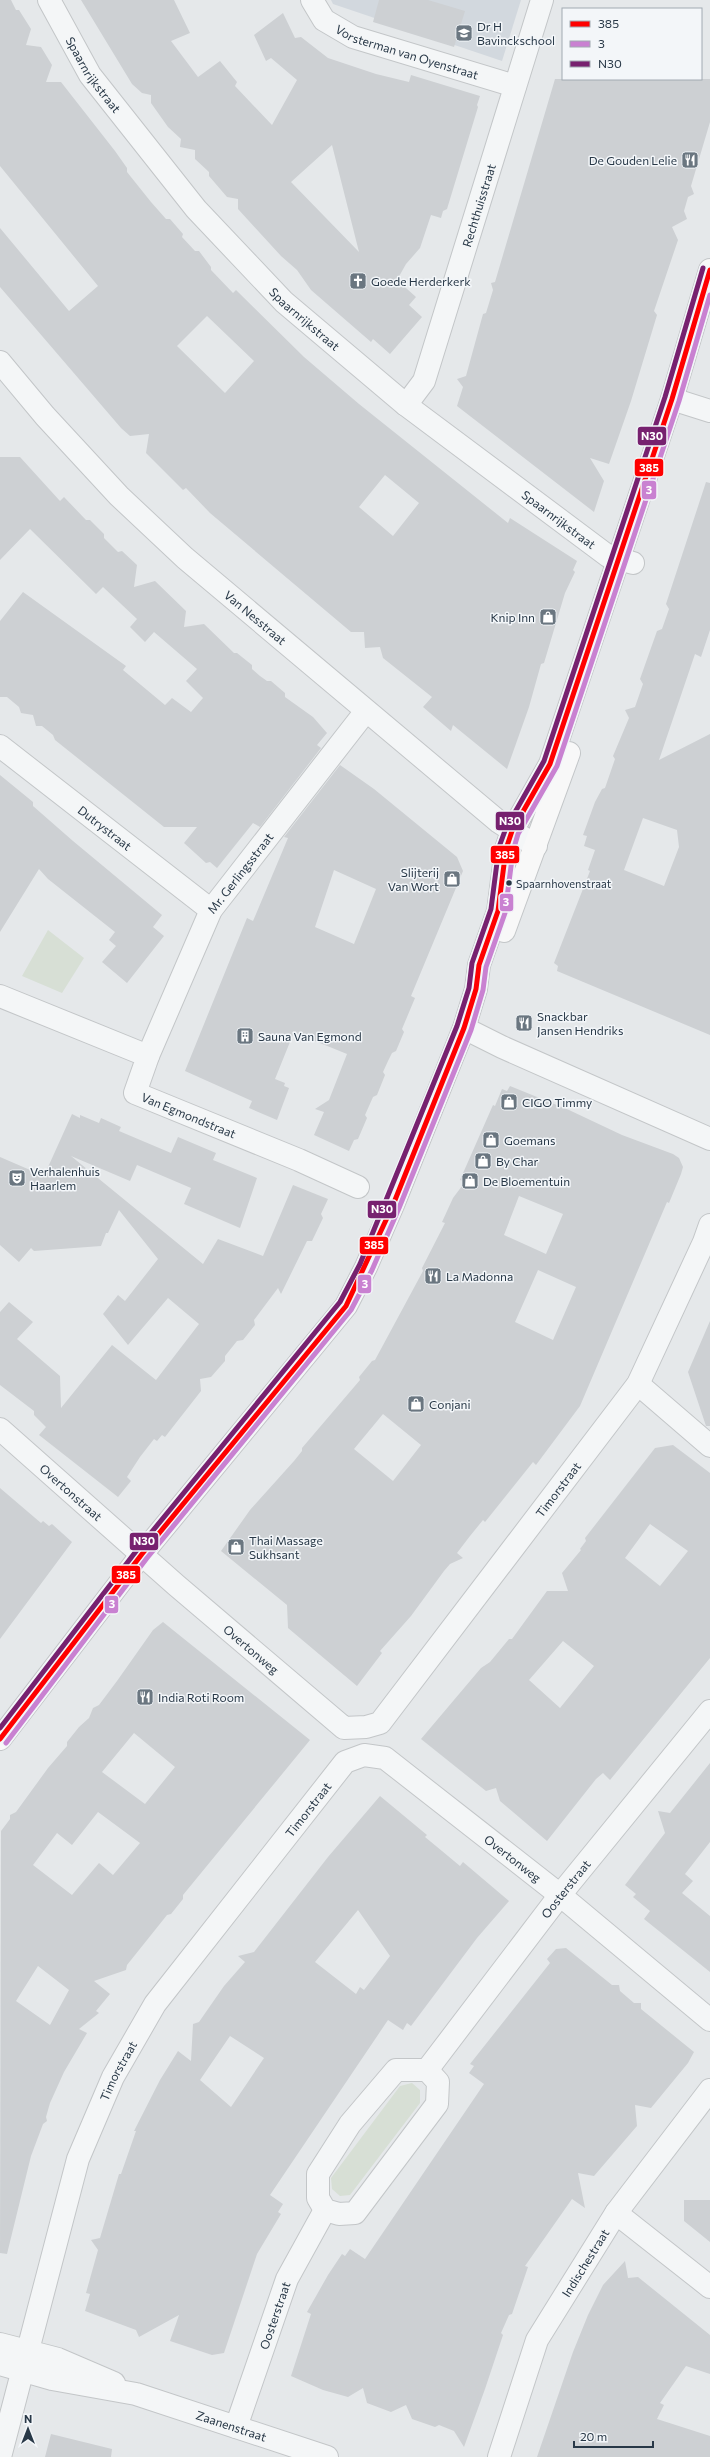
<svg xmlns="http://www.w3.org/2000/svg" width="710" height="2457" viewBox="0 0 710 2457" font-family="Commissioner,sans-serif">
  <rect width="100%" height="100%" fill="#e5e8ea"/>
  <path fill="#d2d8de" d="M331,0H521L502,61L333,4Z"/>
  <path fill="#d7dfd5" d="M48,930L84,958L62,993L22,976Z
    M412,2083L420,2090V2103L350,2195L340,2196L332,2189L331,2178L400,2086Z"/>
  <path fill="#cdd0d3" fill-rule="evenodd" d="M0,0H11L16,10H19L31,29L26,45L41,47L52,65L46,82H61L115,151L127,168V172L151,202L166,219H170L183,234L182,237L195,251H199L211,267V270L233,293L236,290L304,357L359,404L508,523L510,518L577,561L573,570L575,572L565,593L544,663L541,664L529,707L507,769L453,725L451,731L423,707L432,697L383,658L380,647L365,648L364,632H351L210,513L186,488L183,490L146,453L149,434L130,436L121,428L0,287V228L69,311L98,286L0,166ZM207,316L254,361L225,393L177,346ZM385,475L419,503L393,536L359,507Z
    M81,0H174L190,33L171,41L198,77L220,61L237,82L235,86L272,125L297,80L271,58L266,61L254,35L283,13L295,38L301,37L328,58L376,74L409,82L411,75L480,96L477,105L478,107L447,209L443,211L441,218L431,215L420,248L406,264L397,280L416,297L409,305L422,317L390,354L373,339L371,342L311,290L297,270L281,256L238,209V199L227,197L209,176V172L195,159V150L180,147L181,139L168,127L151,103V95L142,93L132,84ZM332,145L359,252L291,182Z
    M379,0H428L465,11L454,47L373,22Z
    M555,79H710V122L691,186L694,194L688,197L684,211L687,219L672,227L678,240L654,311L657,315L631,401L609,464L590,458L604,481L594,512L457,406L463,387L457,379L466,376L483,314L486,313L493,290L491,283L495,282Z
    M0,457H20L60,501L64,497L86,520H90L104,534V538L118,552L122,551L137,565L134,587L155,581L186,611L184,627L204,624L234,653H237L252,665V669L260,676L267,681H271L285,693V697L313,717L327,733L317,745L321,748L260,827L253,823L217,868L210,862L206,863L184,843L197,827H164L55,740L53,735L42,726H36L33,715L21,713L19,707L7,697H0V621L23,592L126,666L123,670L165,705L172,698L191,712L203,698L186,681L197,669L154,632L145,642L130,627L137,619L103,587L96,594L30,529L0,560Z
    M706,482L710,483V630L701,657L695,654L659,760L710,734V1035L557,971L558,966L554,963L590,871L588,870L595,850L584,846L587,836L583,835L595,802L602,789L605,788L615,759L613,756L629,718L625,710L635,707L643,684L640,679L657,631L662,629L669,609L666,604ZM643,818L677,830L679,847L664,886L624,870Z
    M340,765L374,789L457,857L463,871L411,996L415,998L402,1029L404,1032L396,1051L392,1053L388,1061L383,1072L385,1075L377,1095L373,1097L365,1115L367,1118L358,1139L354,1140L349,1151L314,1135L324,1112L315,1109L329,1100L347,1054L310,1039L309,1032L307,1038L294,1032L275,1079L285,1083L284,1086L289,1088L277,1120L249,1108L252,1101L185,1071L247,918L253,921L288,838L284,837ZM334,870L376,889L354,944L315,927Z
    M0,775L33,802V806L73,841L162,915L153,927L164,936L127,983L102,962L116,946L109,940L115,932L48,879L39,869L0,932Z
    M510,1086L569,1110L622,1135L673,1154L679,1158L683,1167L681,1174L669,1203L667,1202L580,1406L536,1465L533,1462L485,1522L483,1520L470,1536L457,1553L463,1558L450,1564L444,1571L411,1616L380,1651L382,1653L357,1686L288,1628L287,1605L221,1551L250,1510L294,1461L302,1451V1448L360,1380L359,1377L372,1361L375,1360L423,1271L422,1268L445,1223L442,1222L453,1198L465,1182L460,1180L493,1105L495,1106L502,1089L507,1091ZM519,1196L563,1214L546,1254L504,1235ZM538,1270L576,1287L553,1340L515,1322ZM383,1414L421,1445L393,1481L354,1449Z
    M72,1114L80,1118V1115L99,1123L101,1118L121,1127L119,1131L171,1153L178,1137L216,1153L213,1160L257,1178L240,1228L184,1204L191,1188L137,1165L130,1181L71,1156L203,1264L218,1239L263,1256L293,1185L328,1199L321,1214L323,1218L312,1241H307L281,1294L278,1288L254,1320L255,1325L243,1340L237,1341L225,1356V1361L211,1377L200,1379L201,1391L165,1437L162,1435L157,1441L154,1439L140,1457L127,1477L131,1481L118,1497L39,1435L46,1427L34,1415V1411L0,1385V1312L9,1302L33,1322L17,1339L60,1376L61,1408L112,1345L156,1380L199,1324L168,1298L128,1345L103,1314L118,1295L125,1301L158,1259L119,1210L108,1233H106L101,1246L34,1251L31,1248L19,1262L0,1245V1157L44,1176Z
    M710,1321V1426H706L688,1372Z
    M673,1445L710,1473V1658L610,1780L603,1773L596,1779L547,1841L500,1801L496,1788L486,1791L421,1739L481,1668L490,1662L509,1639H512L547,1591H568L562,1573L581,1550L580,1549L586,1541L585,1538L655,1448ZM650,1524L688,1551L660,1586L625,1558ZM563,1641L594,1666L560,1708L529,1680Z
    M0,1488L41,1523L43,1521L49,1526L52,1524L72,1542L0,1639Z
    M163,1622L310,1740L183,1895V1899L171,1914L167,1915L127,1965L126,1970L94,1981L110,1994L96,2011L99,2013L79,2029L87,2033L64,2072L50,2103L46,2117L47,2121L43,2124L31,2156L7,2254L0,2253L1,1831L10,1819V1815L16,1812L48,1768L67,1746V1742L79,1727L89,1718L93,1708L99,1705L117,1681L153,1630ZM134,1733L175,1767L145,1804L102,1772ZM98,1812L140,1843L113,1875L99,1863L72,1895L33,1865L57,1833L72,1845ZM38,1966L69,1990L50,2025L16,2001Z
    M710,1763V1842L685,1874L693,1881L682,1893L710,1916V1972L644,1919L650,1911L633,1897L636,1894L625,1885L665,1833L658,1811L670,1813Z
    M380,1796L427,1835L425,1837L442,1851L460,1866L463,1862L509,1901L477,1938L411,2026L407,2023L403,2030L388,2020L270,2195L283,2204L278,2212L281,2214L257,2254L224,2353L212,2355L170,2341L179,2315L139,2337L136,2330L85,2311L90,2294L86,2293L98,2250L91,2240L100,2238L119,2174H121L136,2131H134L160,2080L178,2051L191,2061L193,2024L199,2022L224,1986L245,1962L238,1956L254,1952L328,1857ZM358,1910L390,1956L364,1990L360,1987L356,1994L315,1962ZM230,2036L264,2058L231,2107L200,2080Z
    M566,1948L612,1985H619L620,1991L634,2003H641V2009L694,2052L688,2063L651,2108L635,2105L637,2126L594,2176L578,2173L585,2208L572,2199L525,2266L528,2267L512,2314L509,2315L501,2333L503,2335L485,2389L464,2447L454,2431L439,2425L435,2427L412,2419L406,2405L391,2412L367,2403L363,2388L348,2397L323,2390L291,2376L311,2314L307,2312L328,2275L342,2254L345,2256L350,2249L365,2259L484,2084L469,2073L474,2066L470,2064L550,1963L547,1959L556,1949Z
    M684,2200H710V2242L684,2221Z
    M625,2261L628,2278L638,2277L710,2335V2374L686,2366L660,2403L664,2405L657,2419L710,2436V2457H537L573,2352L588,2315L603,2285Z
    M51,2434L112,2449L111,2457H45Z"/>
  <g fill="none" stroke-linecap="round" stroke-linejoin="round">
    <g stroke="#c3c6c8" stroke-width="24">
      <g id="minor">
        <path id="s1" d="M49,0L90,75L196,209L284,302L406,405L608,556L633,563"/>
        <path id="s2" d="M312,0L324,20L353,37L515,86"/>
        <path id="s3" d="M0,362L45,416L119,496L185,558L499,822L536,846"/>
        <path d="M672,399L710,411"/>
        <path id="s4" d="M406,405L424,381L542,0"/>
        <path id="s5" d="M0,746L211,910"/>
        <path id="s6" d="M0,996L148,1056L135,1093L299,1160L358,1187"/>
        <path d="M464,1028L502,1047L710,1139"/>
        <path id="s7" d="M148,1056L211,910L366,711"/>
        <path d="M638,1384L710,1446"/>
        <path id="s8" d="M0,1429L176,1585L344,1728L366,1727L380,1723L638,1384L704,1242L710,1225"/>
        <path d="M396,2070H427L438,2082L437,2104L355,2213L339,2214L325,2210L318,2198V2174L350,2124Z"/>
        <path id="s9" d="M427,2070L560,1895L710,1711"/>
        <path d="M616,2213L710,2287"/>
        <path id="s10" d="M236,2427L287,2279L325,2210"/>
        <path id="s11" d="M0,2457L78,2159L113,2077L155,2004L345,1762L364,1755L385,1758L560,1895L710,2020"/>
        <path id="s12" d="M499,2457L537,2340L616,2213L710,2090"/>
      </g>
    </g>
    <g stroke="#c3c6c8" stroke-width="24">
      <g id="tertiary">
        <path d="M0,2344L58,2359L114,2383"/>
        <path id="s13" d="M0,2364L52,2379L136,2394L327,2457"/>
      </g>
    </g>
    <g stroke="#c3c6c8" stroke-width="24">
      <path id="secondary" d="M504,931L569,753
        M0,1739L142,1554L346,1306L366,1267L393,1205L464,1028L476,989L479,965L498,911L506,849L512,831L550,764L672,399L710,270"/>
    </g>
    <use href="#minor" stroke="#f4f6f7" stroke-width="22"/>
    <use href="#tertiary" stroke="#f4f6f7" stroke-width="22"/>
    <use href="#secondary" stroke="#f8f8f8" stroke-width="22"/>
    <g stroke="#f3f6f9" stroke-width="8">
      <path id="bus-1" d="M0,1739L142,1554L346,1306L393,1205L464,1028L476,989L479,965L498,911L506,849L512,831L550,764L672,399L710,270"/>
    </g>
    <g stroke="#f3f6f9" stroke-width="8">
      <path id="bus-2" d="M6,1743L147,1558L351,1310L372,1270L399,1208L471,1030L483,990L486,967L505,913L513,851L518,834L557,766L679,401L710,295"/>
    </g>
    <g stroke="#f3f6f9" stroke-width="8">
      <path id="bus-3" d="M0,1728L137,1550L340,1302L360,1264L457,1026L469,988L472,963L491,909L499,847L506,828L544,761L665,397L703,268"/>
    </g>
    <use href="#bus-1" stroke="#f00" stroke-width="5"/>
    <use href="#bus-2" stroke="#c981d1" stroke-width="5"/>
    <use href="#bus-3" stroke="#77216f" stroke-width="5"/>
  </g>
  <defs>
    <g id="school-square" transform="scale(0.9)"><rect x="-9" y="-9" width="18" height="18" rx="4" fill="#6a7680" stroke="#f3f6f9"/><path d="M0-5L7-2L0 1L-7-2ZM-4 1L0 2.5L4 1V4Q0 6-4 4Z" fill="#fff"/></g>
    <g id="restaurant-square" transform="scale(0.9)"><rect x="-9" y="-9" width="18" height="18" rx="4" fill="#6a7680" stroke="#f3f6f9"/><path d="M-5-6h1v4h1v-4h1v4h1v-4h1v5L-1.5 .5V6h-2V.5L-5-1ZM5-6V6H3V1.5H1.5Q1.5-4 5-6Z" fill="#fff"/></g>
    <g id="church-square" transform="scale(0.9)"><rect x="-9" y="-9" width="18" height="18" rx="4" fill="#6a7680" stroke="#f3f6f9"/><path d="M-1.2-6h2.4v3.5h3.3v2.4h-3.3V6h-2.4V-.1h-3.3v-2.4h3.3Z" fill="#fff"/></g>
    <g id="shop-square" transform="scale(0.9)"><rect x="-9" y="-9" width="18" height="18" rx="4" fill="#6a7680" stroke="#f3f6f9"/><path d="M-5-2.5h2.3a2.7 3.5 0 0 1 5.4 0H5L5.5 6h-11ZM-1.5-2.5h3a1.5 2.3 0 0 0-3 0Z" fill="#fff"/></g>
    <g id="building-square" transform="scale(0.9)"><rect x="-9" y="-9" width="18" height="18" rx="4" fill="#6a7680" stroke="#f3f6f9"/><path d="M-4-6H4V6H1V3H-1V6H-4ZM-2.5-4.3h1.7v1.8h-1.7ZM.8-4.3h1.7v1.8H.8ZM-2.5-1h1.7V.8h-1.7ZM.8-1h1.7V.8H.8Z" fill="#fff"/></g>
    <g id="theatre-square" transform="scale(0.9)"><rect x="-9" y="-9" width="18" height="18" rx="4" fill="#6a7680" stroke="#f3f6f9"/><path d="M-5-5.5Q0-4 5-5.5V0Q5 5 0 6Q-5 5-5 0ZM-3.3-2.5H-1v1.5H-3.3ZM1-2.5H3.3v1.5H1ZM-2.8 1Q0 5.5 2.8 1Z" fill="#fff"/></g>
  </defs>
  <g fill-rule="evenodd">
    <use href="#school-square" x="464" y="33"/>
    <use href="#restaurant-square" x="690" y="160"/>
    <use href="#church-square" x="358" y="281"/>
    <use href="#shop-square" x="548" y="617"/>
    <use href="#shop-square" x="452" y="879"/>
    <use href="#restaurant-square" x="524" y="1023"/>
    <use href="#building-square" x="245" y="1036"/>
    <use href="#shop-square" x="509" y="1102"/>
    <use href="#shop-square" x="491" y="1140"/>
    <use href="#shop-square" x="483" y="1161"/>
    <use href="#theatre-square" x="17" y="1178"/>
    <use href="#shop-square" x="470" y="1181"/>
    <use href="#restaurant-square" x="433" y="1276"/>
    <use href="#shop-square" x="416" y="1404"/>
    <use href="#shop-square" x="236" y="1547"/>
    <use href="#restaurant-square" x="145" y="1697"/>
  </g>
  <circle fill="#283847" stroke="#f3f6f9" stroke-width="1.5" cx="509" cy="883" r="3.5"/>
  <g text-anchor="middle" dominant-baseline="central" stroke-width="3" stroke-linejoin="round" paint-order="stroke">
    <g font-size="11" fill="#283847" stroke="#f3f6f9" text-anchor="start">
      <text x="516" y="883">Spaarnhovenstraat</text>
    </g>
    <g font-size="12" fill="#283847" stroke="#f3f6f9" text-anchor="start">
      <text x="477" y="26">Dr H<tspan x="477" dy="14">Bavinckschool</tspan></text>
      <text x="677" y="160" text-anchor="end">De Gouden Lelie</text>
      <text x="371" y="281">Goede Herderkerk</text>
      <text x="535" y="617" text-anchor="end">Knip Inn</text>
      <text x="439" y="872" text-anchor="end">Slijterij<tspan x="439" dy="14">Van Wort</tspan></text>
      <text x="537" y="1016">Snackbar<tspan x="537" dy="14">Jansen Hendriks</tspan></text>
      <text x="258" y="1036">Sauna Van Egmond</text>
      <text x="522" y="1102">CIGO Timmy</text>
      <text x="504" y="1140">Goemans</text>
      <text x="496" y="1161">By Char</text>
      <text x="30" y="1171">Verhalenhuis<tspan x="30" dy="14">Haarlem</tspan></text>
      <text x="483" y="1181">De Bloementuin</text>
      <text x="446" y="1276">La Madonna</text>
      <text x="429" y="1404">Conjani</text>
      <text x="249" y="1540">Thai Massage<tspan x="249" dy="14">Sukhsant</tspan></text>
      <text x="158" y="1697">India Roti Room</text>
    </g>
    <g font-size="12" fill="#283847" stroke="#f3f6f9">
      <text stroke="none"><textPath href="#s2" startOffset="113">Vorsterman van Oyenstraat</textPath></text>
      <text stroke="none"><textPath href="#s1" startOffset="87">Spaarnrijkstraat</textPath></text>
      <text stroke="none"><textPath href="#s4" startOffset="214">Rechthuisstraat</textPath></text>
      <text stroke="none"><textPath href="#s1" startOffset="411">Spaarnrijkstraat</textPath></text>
      <text stroke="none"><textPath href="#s1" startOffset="735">Spaarnrijkstraat</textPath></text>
      <text stroke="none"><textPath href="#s3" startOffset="362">Van Nesstraat</textPath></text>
      <text stroke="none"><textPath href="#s5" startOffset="133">Dutrystraat</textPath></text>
      <text stroke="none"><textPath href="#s7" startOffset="206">Mr. Gerlingsstraat</textPath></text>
      <text stroke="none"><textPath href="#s6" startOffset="257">Van Egmondstraat</textPath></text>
      <text stroke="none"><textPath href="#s8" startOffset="786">Timorstraat</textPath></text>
      <text stroke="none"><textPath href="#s8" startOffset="95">Overtonstraat</textPath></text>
      <text stroke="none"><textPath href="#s8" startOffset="334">Overtonweg</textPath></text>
      <text stroke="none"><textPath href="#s11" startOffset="729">Timorstraat</textPath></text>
      <text stroke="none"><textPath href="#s11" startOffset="993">Overtonweg</textPath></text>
      <text stroke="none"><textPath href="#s9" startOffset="228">Oosterstraat</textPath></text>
      <text stroke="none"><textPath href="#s11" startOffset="405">Timorstraat</textPath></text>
      <text stroke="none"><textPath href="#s12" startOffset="214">Indischestraat</textPath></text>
      <text stroke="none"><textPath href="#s10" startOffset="118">Oosterstraat</textPath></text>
      <text stroke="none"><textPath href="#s13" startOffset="240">Zaanenstraat</textPath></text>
    </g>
  </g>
  <g stroke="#f3f6f9" stroke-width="1.5">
    <rect x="637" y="426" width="30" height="20" rx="4" fill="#77216f"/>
    <rect x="634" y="458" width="30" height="19" rx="4" fill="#f00"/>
    <rect x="641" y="480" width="16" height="20" rx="4" fill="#c981d1"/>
    <rect x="495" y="811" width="30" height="20" rx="4" fill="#77216f"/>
    <rect x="490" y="845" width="30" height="19" rx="4" fill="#f00"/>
    <rect x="499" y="893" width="15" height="19" rx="4" fill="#c981d1"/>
    <rect x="367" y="1200" width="30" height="19" rx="4" fill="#77216f"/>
    <rect x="359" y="1236" width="30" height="19" rx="4" fill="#f00"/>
    <rect x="357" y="1274" width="15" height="20" rx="4" fill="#c981d1"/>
    <rect x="129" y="1532" width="30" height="19" rx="4" fill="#77216f"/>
    <rect x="111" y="1565" width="30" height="19" rx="4" fill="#f00"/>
    <rect x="104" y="1595" width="15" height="19" rx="4" fill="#c981d1"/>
  </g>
  <g font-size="11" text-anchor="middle" font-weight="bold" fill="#fff">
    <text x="652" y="440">N30</text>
    <text x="649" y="472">385</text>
    <text x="649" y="494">3</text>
    <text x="510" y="825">N30</text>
    <text x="505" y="859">385</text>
    <text x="506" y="906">3</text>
    <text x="382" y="1213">N30</text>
    <text x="374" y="1249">385</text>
    <text x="365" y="1288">3</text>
    <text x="144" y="1545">N30</text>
    <text x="126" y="1579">385</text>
    <text x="112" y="1608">3</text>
  </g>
  <rect x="562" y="8" width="140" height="72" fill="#f3f6f9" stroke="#a2aab2"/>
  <rect x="570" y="21" width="20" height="6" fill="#ff0000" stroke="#a2aab2"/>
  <text x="598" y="28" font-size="12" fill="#283847">385</text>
  <rect x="570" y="41" width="20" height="6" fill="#c981d1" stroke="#a2aab2"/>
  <text x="598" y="48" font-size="12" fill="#283847">3</text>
  <rect x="570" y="61" width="20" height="6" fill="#77216f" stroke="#a2aab2"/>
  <text x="598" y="68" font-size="12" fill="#283847">N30</text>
  <g transform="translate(28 2429)" stroke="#f3f6f9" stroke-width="3" paint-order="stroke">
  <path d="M0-3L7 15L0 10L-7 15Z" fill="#283847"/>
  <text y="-6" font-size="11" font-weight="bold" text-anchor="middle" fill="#283847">N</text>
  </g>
  <path d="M574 2441v6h79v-6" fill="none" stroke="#283847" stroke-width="2"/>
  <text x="580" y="2441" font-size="12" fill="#283847" stroke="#f3f6f9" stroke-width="3" paint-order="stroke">20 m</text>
</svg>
